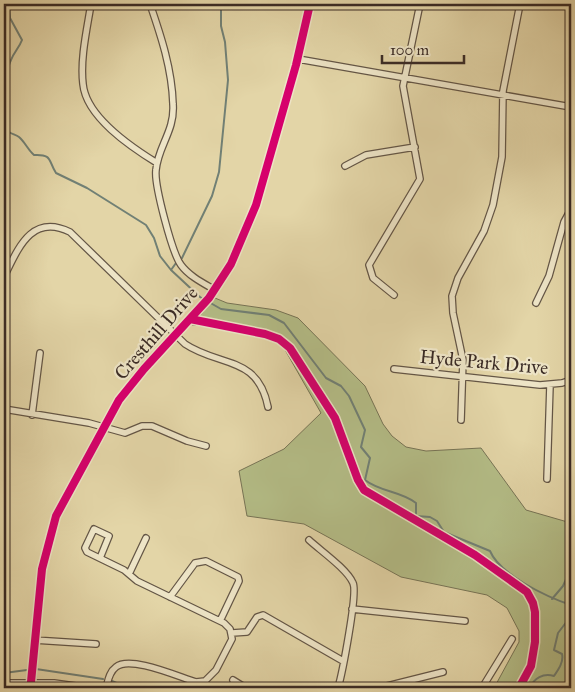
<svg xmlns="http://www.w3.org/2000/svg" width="575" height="692" viewBox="0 0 575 692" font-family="'IM FELL Great Primer',serif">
  <rect width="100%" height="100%" fill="#e3d5a7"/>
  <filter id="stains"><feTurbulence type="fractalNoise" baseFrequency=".004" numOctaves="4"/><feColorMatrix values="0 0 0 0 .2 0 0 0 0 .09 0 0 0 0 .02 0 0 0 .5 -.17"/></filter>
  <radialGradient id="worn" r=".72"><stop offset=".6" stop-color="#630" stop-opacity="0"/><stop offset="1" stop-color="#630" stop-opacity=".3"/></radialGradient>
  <path fill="#b4bd87" stroke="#777456" d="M215,298L227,303L276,310L298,318L365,386L383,424L392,436L406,447L426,451L481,448L526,510L571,523V688H494L519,642V631L507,608L487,595L401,577L304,524L247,516L239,471L284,449L321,413L284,348C265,329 217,327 192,325Z"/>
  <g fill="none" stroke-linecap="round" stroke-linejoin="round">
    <path stroke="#718075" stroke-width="2" d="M9,4L10,18L22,40C19,48 14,52 11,60C5,72 0,116 6,129C9,134 15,134 19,137C25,142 28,150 34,155C53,154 48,161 56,173L87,188L146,225L154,238L160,256L171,270L200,297L221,309L269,315L284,323L326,378L341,386L349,396L365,430L361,447L370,458L365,480C380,492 401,491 416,503V516L430,517L437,521L444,532L490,551C500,575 547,597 571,605
      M182,258L212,196L219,172L228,80L225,42L221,26V4
      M171,270L176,263
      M552,599L563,586L571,568
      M36,669L103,679
      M4,673L27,670
      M112,681L128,688
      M530,688C534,678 543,673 554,676C558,670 564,662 562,654L554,650L558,633L571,616"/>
    <g stroke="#645646" stroke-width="8">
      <path id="minor" d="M91,4C87,29 80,59 83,84C86,117 131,147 157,163
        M150,4C161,36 172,69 173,104C175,131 158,146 156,170C154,184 172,253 181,265C189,276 203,283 215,290
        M298,59L571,107
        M345,166L366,155L415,147
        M4,277C18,249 31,213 70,232L185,344C219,367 258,355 268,407
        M394,295L373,278L369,265L420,179L403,86L420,4
        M536,303L549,276L564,222L571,209
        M394,369L540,385L562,383L571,380
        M4,409L89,423L125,433L142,426H152L187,441L206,446
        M32,415L40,353
        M461,420L463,360L453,313L452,296L458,278L484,231L493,205L502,157L503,91L520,4
        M547,479L550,385
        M309,540C321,551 347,569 353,583C358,593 342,674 338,688
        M100,558L109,536L94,529L85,548L87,552L124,570L137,581L224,623L230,629L232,639L216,670L205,681L196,682C179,677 130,655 116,667C109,672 108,681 106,688
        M129,574L146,538
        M170,597L195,563L206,561L238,577L239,581L220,621
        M352,609L465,621
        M232,633L247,632L257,617L263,615L343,661
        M34,640L96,644
        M233,680L246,688
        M31,682L42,569L56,516L119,400L144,369L209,298L231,264L256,205L296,65L310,4
        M4,683H54L90,688
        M379,688L443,672
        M482,688L512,639"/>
    </g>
    <use href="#minor" stroke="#ede4c6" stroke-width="5.5"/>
    <g stroke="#ede4c6" stroke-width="11">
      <path id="cycleway" d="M190,319L265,334L279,339L290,348L335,418L358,480L364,490L475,555L527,592L533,603L535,612V642L531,666L519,688
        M31,682L42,569L56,516L119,400L144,369L209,298L231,264L256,205L296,65L310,4"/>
    </g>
    <use href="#cycleway" stroke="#d6006c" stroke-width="8"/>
  </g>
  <g text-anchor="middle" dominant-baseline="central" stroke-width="4.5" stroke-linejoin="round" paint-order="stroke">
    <g font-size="19" fill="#3a2b25" stroke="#ede4c6">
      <text transform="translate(156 333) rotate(-49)">Cresthill Drive</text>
      <text transform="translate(484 362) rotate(5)">Hyde Park Drive</text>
    </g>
  </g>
  <rect width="575" height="692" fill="none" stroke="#e3d5a7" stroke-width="20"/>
  <rect x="5" y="5" width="565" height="682" fill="none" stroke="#3a2b25" stroke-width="2.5"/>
  <rect x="10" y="10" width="555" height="672" fill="none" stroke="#3a2b25"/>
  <path d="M382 55v8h82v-8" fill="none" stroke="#3a2b25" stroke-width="2.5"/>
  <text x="390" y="55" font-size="15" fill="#3a2b25" stroke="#ede4c6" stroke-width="4" paint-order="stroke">100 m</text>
  <rect width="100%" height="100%" filter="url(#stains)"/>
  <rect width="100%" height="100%" fill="url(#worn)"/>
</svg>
